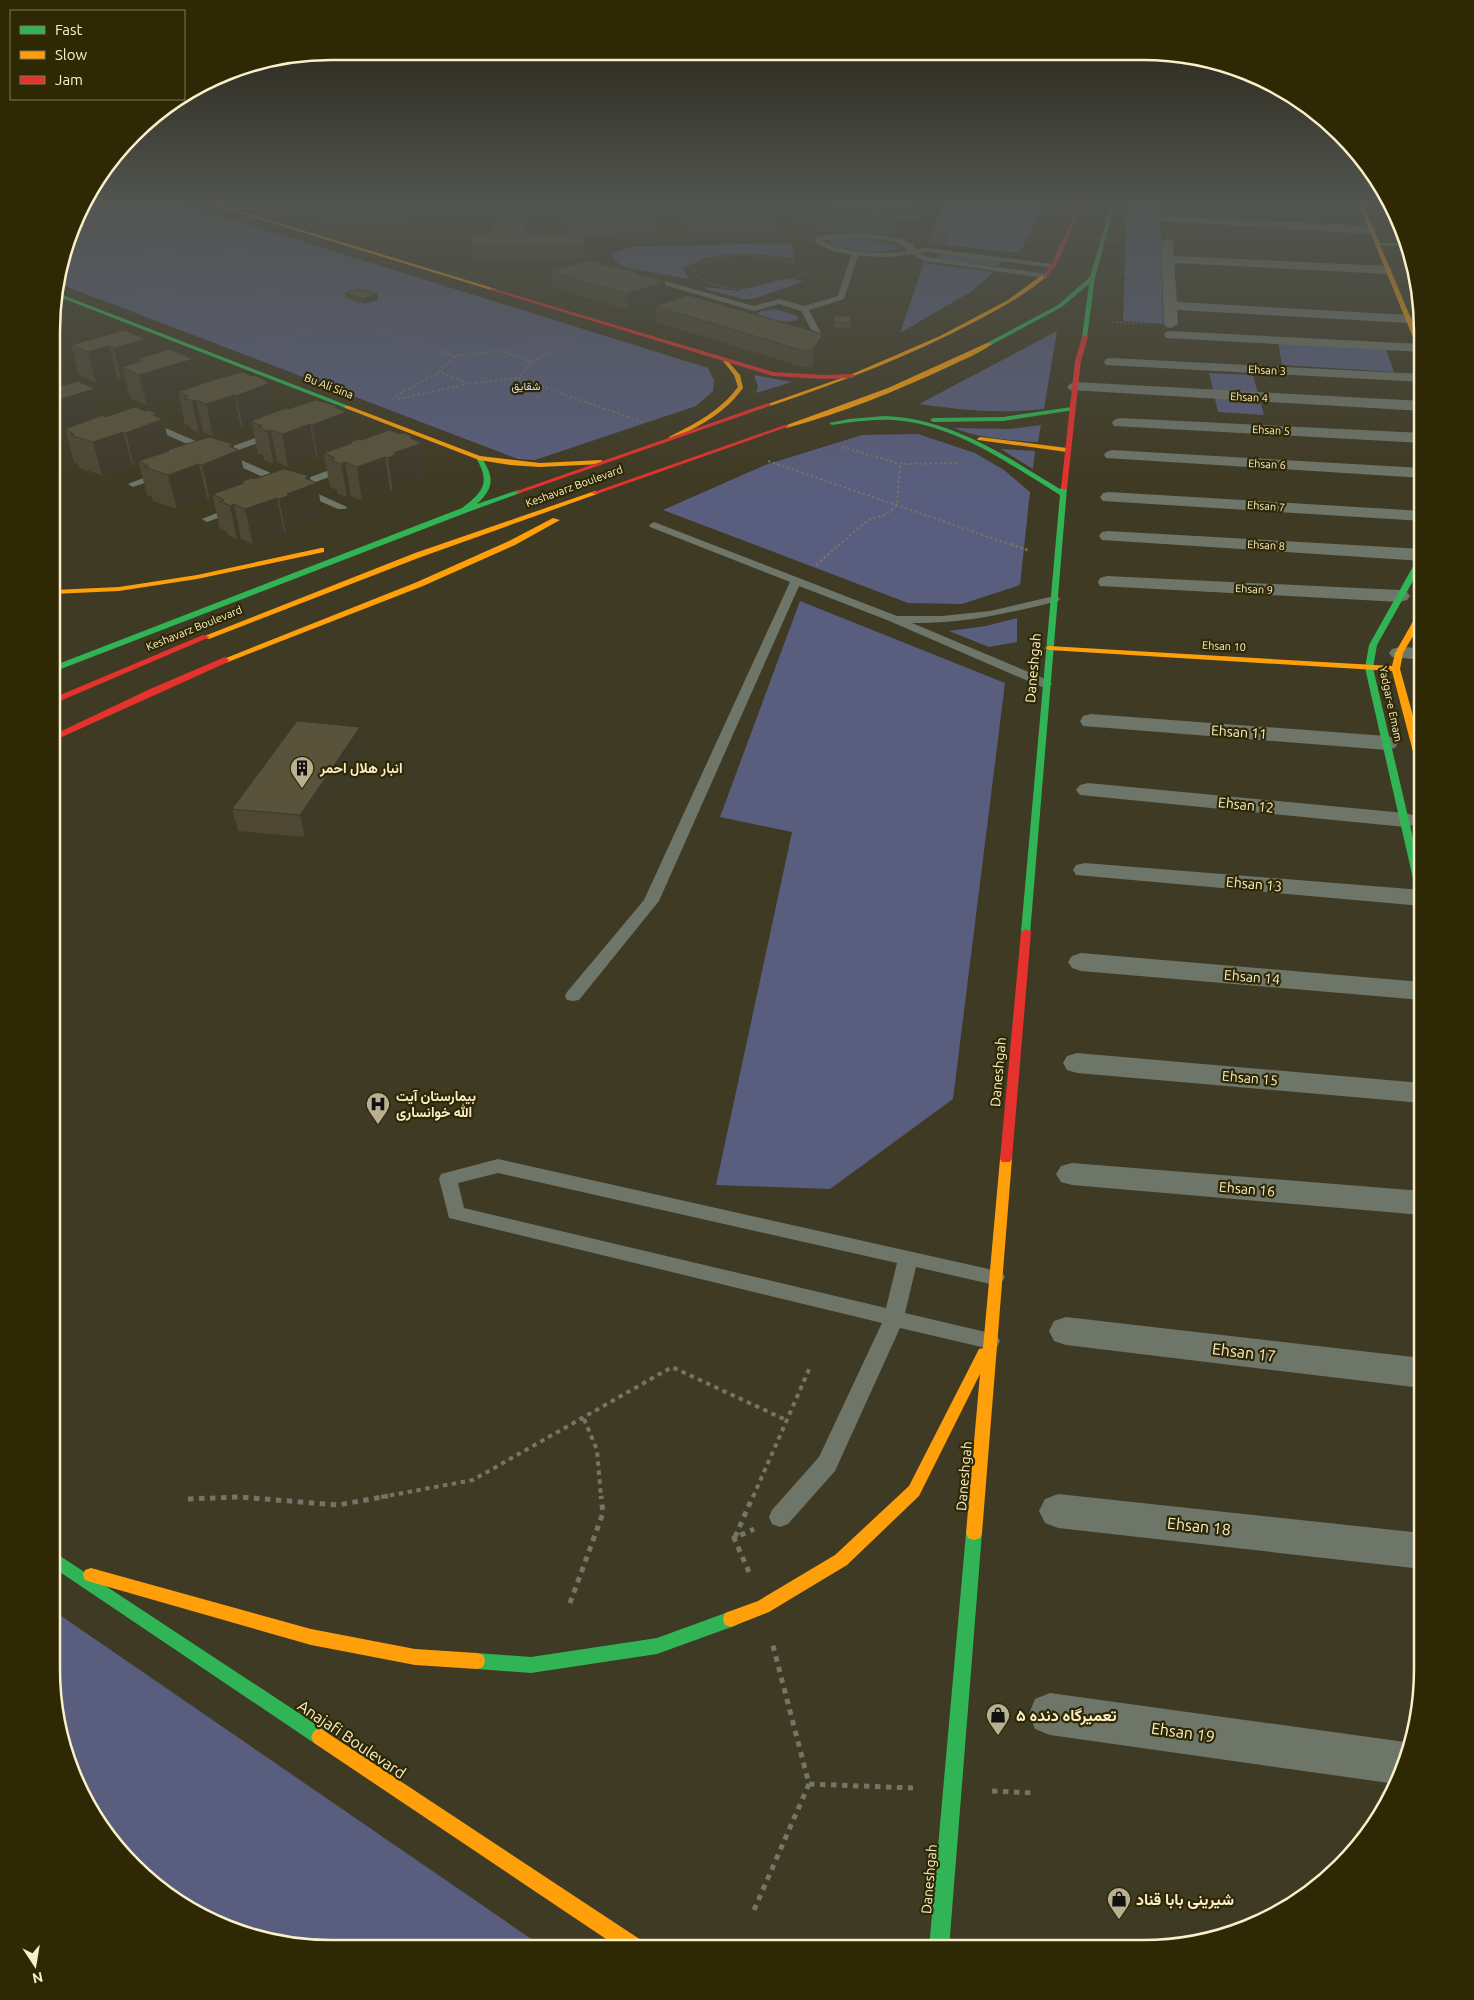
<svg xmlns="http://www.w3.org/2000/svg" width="1474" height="2000" viewBox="0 0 1474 2000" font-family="Ubuntu,Vazirmatn,sans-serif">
  <rect width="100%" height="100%" fill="#3f3a23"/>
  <path fill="#595e7e" d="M85,202H176L708,368L714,380L713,391L696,406L535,460L518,459L57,283Z
    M828,202H918L908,223L819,217Z
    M944,202H1048L1019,253L929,243Z
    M1127,202H1160L1163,324L1123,321Z
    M1384,202H1391L1394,207L1407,242H1400Z
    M838,238C858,238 879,240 897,246L896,249C876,255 852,250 832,245L830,241Z
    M787,243L794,246L793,259C764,253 733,251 704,259C697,261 690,266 683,268L689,279L627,268L613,260V253L630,247Z
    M940,254L1002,261L997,266L935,259Z
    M924,263L994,272L972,291L900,333Z
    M784,279L802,280L800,283L753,299H743L708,290L704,287L737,291Z
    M775,309L797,316L799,319C785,325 773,320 759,315L758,312Z
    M1057,331L1044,409C1001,414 961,410 919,404Z
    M1278,342L1386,349L1394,372L1282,365Z
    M1209,373L1253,375L1264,415L1218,412Z
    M754,375L792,382L756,393L758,387Z
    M1041,425L1038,442C1010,440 981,439 954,428L1010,429Z
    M918,434L975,453L1004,470L1030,492L1020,585L962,604L908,603L663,510L765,465L862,435Z
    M1001,449L1035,451L1033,469Z
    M800,601L1005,683L953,1099L830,1189L716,1185L792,832L720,817Z
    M1017,618V642L989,647L949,631L986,626Z
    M51,1609L543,1947L295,1946L241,1934L175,1901L121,1854L80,1793L61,1741L51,1669Z"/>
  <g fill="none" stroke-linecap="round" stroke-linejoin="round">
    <path stroke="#727567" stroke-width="1" stroke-dasharray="2 2" stroke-linecap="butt" d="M86,202L238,251
      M83,208L95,205
      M93,215L112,211
      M78,222L93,215L82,211
      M77,226L448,354
      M1130,242L1132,253L1142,256
      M71,254L138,277
      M737,255L780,258L803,268V273C774,294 720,296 693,272L707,261Z
      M69,273L111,267L156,253L202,244V240L227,233
      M1119,273L1143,276
      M102,287L266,244
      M134,298L297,254
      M1112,322L1145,324
      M209,328L215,326L224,313L244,306L257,294L269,292
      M254,345C281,339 313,340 326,312L346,305
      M503,351L565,336
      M477,354L501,351L508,354
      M546,354L573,338"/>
    <path stroke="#727567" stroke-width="2" stroke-dasharray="2.5 2.5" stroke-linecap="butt" d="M444,352L455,356
      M489,352L455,356L439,372L470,384L518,378
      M505,352L532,362L518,378
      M532,362L549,352
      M518,378L642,422
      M391,399L439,372
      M398,399L467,384
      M842,447L900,464L959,463
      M768,461L1015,546
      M838,546L868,520L885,515L897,505L900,464"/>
    <path stroke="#727567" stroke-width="2.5" stroke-dasharray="2.5 2.5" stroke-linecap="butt" d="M1011,544L1030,551
      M816,565L840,544"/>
    <path stroke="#727567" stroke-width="4" stroke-dasharray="4.5 4.5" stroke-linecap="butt" d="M584,1419L597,1450L601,1497
      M381,1497L473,1480L672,1367L786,1420
      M753,1497L811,1365"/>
    <path stroke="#727567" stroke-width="5" stroke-dasharray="5.5 5.5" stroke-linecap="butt" d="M188,1499L239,1497L338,1505L388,1496
      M735,1537L753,1496
      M749,1572L734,1538L754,1529
      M570,1603L603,1513L601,1496
      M809,1784L913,1788
      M992,1791L1033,1793
      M754,1910L809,1784L772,1642"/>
    <path fill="#6e7569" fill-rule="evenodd" d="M841,234C858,233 908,233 916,249L927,248L1053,264L1057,266L1053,268L927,252L920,253L927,257L1047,274V278H1044L925,261L912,254L889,257L858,256L844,299L809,310L821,333L817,335L813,333L801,311L779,304L754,311L640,278L647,276L754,306L779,299L804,306L838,296L851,255L830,250L814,242L818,236ZM841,238C856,238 901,237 908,251C886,255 841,253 822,241Z
      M156,424L219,451L272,432H278V436L227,454L294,483L346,464H352V468L303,487L347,507L346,509H338L294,490H286V487L218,457L210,458L208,456L210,454L153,429V425Z
      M164,470L169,473L168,475L133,487L128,484Z
      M239,504L243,505L244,507L243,509L207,522L202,519Z
      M654,522L897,616H942L990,611L1054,596L1058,597L1060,599L1058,601C1010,613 962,624 912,623L1050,681L1052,684L1046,688L1042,687L887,620L799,586L659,901L579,1000L573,1001L567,1000L565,996L567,992L644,900L790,582L650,527L649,525Z
      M498,1159L1002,1272L1005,1277L1002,1282L995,1285L916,1267L905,1313L990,1333L997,1335L1000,1341L997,1347L990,1349L900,1328L835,1471L788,1524L780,1527L772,1524L769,1517L772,1510L819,1457L882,1323L449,1218L439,1179L441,1174ZM498,1173L897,1263L886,1308L464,1208L458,1183Z"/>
    <path fill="#6e7569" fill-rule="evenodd" d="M1165,216L1371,226L1377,230L1371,234L1161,221L1159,219Z
      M1167,238L1173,242L1174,256L1387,266L1393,270L1387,274L1174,263L1177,302L1408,315L1415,319L1408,323L1177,310L1178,324L1171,328L1166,327L1164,324L1161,242Z
      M1171,331L1420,344H1423V352L1166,338L1164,335L1166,332Z
      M1111,358L1423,374V382L1106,365L1104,362L1106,359Z
      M1075,382L1423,401V411L1070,390L1067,387L1070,384Z
      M1120,418L1423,433V443L1114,426L1112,423L1114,420Z
      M1112,450L1423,468V478L1106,458L1104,455L1106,452Z
      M1109,492L1423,511V521L1103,501L1100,497L1103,493Z
      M1108,531L1423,549V561L1102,540L1099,536L1102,532Z
      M1107,576L1400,590L1407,592L1410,596L1407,600L1400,602L1100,586L1098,582L1100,578Z
      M1399,647L1423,648V660L1392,657L1389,653L1392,649Z
      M1091,714L1387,736L1395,738L1398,743L1395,748L1387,750L1083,726L1080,721L1083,716Z
      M1088,783L1405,813L1413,815L1417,820L1413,825L1405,827L1080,795L1076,790L1080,785Z
      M1085,863L1422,890V906L1076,875L1073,870L1076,865Z
      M1081,953L1422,982V1000L1081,971L1072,968L1068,962L1072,956Z
      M1077,1053L1422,1083V1103L1077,1073L1067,1070L1063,1063L1067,1056Z
      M1072,1163L1422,1191V1215L1072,1185L1061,1182L1056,1174L1061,1166Z
      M1066,1317L1422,1358V1388L1066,1345L1054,1341L1049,1331L1054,1321Z
      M1058,1494L1422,1533V1569L1058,1528L1045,1523L1039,1511L1045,1499Z
      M1050,1693L1405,1742L1411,1745L1408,1759L1396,1784L1050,1735L1035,1729L1029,1714L1035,1699Z"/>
    <path fill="#30b455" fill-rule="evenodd" d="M1109,202H1113V211L1095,278L1087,338L1082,337L1089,284L1062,307L991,345H987V343L1058,305L1090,277L1109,211Z
      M1377,243H1408L1409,246L1375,245Z
      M55,292L349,406L350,407L345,408L54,295Z
      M1072,407L1074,408V410L1003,421L933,422L930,420L933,418L1003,417Z
      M884,416C950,418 1006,456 1060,489L1064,486L1067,488L1030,934H1022L1021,932L1060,495C1009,464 955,424 893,420C873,419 852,422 832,425L829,423L849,419Z
      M479,456L481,457C494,476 495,487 477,504L518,490L522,492L520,493L468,512L53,672V666L462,508C483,492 491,483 476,458Z
      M1420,554H1423V563L1377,645L1373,668L1422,876V899L1417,896L1365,668L1369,645Z
      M974,1526L980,1528L982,1533L949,1948H929L966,1533L968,1528Z
      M51,1550L326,1731L329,1737L326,1743L320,1746L314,1743L51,1566Z
      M731,1611L737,1613L739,1619L737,1625L657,1654L531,1673L477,1669L471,1667L469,1661L471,1655L477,1653L531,1657L657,1638Z"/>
    <path fill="#ff9f0a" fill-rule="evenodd" d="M203,202H210L496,289L491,290Z
      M1358,202H1362L1423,347V357L1420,355Z
      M1042,275L1047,276C1026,295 1000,308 976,321C910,356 841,382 770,406L765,405L850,375L940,336L1008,300Z
      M987,343L992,344C979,354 962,360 948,367C896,391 842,413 787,428L784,426L888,388Z
      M726,359L740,375L743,388C725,413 700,426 673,439H669V437C695,424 720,411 738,387L734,375L723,361Z
      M345,406H349L480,456L540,463L601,460L604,462L601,464L540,467L510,465L479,460L345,408Z
      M980,437L1067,448L1070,450L1067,452L978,440L977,439Z
      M595,491L599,493L597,494L421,557L209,639L202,637L415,553Z
      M553,518L560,520L515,545L423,586L228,662L225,663L221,660L417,582L509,541Z
      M321,548H324V552L197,579L119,591L53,594V590L119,587L197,575Z
      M1420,609H1423V619L1403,653L1400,669L1423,752V774L1418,771L1392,671L1049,650L1045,648L1049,646L1392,666L1395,653Z
      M1006,1154L1010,1156L1012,1159L982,1533L980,1538L974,1540L968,1538L966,1533L980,1374L919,1496L847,1565L769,1612L731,1627L725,1625L723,1619L725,1613L758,1601L835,1555L909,1486L979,1349L983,1348L1000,1159L1002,1156Z
      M91,1568L311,1629L415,1649L477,1653L483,1655L485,1661L483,1667L477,1669L415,1665L311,1645L91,1582L85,1580L83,1575L85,1570Z
      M320,1728L641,1940L643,1947H618L314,1743L311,1737L314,1731Z"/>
    <path fill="#e5322d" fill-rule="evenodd" d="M1080,202H1084L1056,266L1046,277H1042L1051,265Z
      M491,288L773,372L824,375L852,374L855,376L852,378L824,379L773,376L491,290Z
      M1085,335L1088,337L1081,361L1067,488L1064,490L1061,488L1075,361L1082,337Z
      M768,403L771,405L770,406L520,493L514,492Z
      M785,425L790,426L597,494L591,493Z
      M203,635L210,637L53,704V698Z
      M225,657L229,660L228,662L53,741V735L150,689Z
      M1026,929L1031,932L1012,1159L1010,1162H1002L1000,1159L1021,932Z"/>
    <path stroke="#727567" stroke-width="1" stroke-dasharray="2 2" stroke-linecap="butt" d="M1019,234L1130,242"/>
  </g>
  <path fill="#4d4734" d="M325,202H414V204L410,220L324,222L322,208Z
    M481,202H514V204H529V209H532V217H530L527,235L564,234V225L610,217L657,223V233L585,235L586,258L472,261L470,246L492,235L497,212H482Z
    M702,202H729L732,211L778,217V231L687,233L685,226V212L702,211Z
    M780,202H813L811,206L821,209L933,227L918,233L894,235L848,234L802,227L788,219V215L780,214Z
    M947,234L945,246L928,245V240Z
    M551,272L637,274L666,297L628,310L552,287Z
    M345,293L378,300L364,304L346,298Z
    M655,306L823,334V350L813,367H803L656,322Z
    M834,316L851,323V328H834Z
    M146,339L150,355L193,359L199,385L213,380L276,412L288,409L339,406L351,442L400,434L414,437L426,476L402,485V487L393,491L390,490L362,501L351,496L347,497L337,493V490L330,487L324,455L318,458L316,457L288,467L277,462L274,464L264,460V456L258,454L252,424L243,427H241L213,436L203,432L199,433L191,429L190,426L185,424L179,396L147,406L130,398L125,378L121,379L117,377L96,383L79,375L71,345Z
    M54,378L56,387L102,416L105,417L145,411L157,414L158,417L163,419L170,449L233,444L234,448L239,450L246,480L254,479L310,480L323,517L296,527V529L286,533L284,532L253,544L241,539L237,540L228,535L227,532L220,529L213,497L210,499L207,498L177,509L153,501L152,497L147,495L139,464L134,466L132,465L102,475L79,468L78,464L74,462L66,432L53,436Z
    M364,748L305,837L238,831L232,809Z"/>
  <path fill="#3e3a2a" d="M409,202H414V204L410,220L408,206Z
    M805,202H813L806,213L805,203Z
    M529,204L530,218L526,245L524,235Z
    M935,213L933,227L918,233L894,235L895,221Z
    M585,234L586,248V258L585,244Z
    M665,282L666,297L628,310L627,294Z
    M377,294L378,300L364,304L363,299Z
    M823,334V350L813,367V350Z
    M146,339L153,369L142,361L137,359L140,373L122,367L125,378L121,379L114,348Z
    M109,346L117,377L96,383L88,352Z
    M54,352L56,361L54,362Z
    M193,359L200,390L178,392L179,396L147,406L139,375Z
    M54,378L58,395L54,396Z
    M270,383L276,415L251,421L252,424L243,427L236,396Z
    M95,389L103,421L65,429L66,432L53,436L54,401Z
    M234,395L241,427L213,436L206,404Z
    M196,400L203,432L199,433L192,401Z
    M339,406L340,414L346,412L351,443L350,442V444L324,453V455L318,458L312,425L335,407Z
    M157,414L159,421L163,419L171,452L167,450L168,453L138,461L139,464L134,466L126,433L153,415Z
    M310,424L316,457L288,467L282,434Z
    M271,430L277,462L274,464L267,431Z
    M123,432L132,465L102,475L93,442Z
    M414,437L415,445L422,443L426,476L402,485V487L393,491L388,458L394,453L410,438Z
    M233,444L235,452L239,450L247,484L241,482L242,485L213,494V497L210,499L202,465L229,446Z
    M385,457L390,490L362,501L357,467Z
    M345,462L351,496L347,497L341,464Z
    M199,464L207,498L177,509L168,475Z
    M310,476L311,485L317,483L323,517L296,527V529L286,533L279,499L287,494L305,478Z
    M277,498L284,532L253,544L245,509Z
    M234,504L241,539L237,540L230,506Z
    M360,727L364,748L305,837L300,815Z"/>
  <path fill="#59533c" stroke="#3e3a2a" d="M325,202H409L408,206L322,208Z
    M584,202H609V217L656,216L657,223L564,225V218H584Z
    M703,202H729L732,211L775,210L778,217L686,219L685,212L706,211Z
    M790,202H805V203L821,209L836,212L875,215L935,213L919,219L895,221L848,219L802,213L788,205Z
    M529,204L524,235L585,234V244L470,246L473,235H492L498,205Z
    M529,209H532L531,212H529Z
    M930,233L947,234L945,241L928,240Z
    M588,260L615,268L631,270L637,274L665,282L627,294L551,272Z
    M359,289L377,294L363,299L345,293Z
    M688,295L823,334L813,350L804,351L655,306Z
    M834,316H851V323L834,322Z
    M124,330L146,339L114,348L109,346L88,352L71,345Z
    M170,349L193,359L139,375L122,367L142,361L137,359Z
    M242,372L252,376L255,375L270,383L236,396L234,395L206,404L196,400L192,401L184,398L188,396L178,392L213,380Z
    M78,381L95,389L54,401V386L56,387Z
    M316,400L339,406L335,407L346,412L312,425L310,424L282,434L271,430L267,431L258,427L262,426L251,421L286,408L288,409Z
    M135,407L145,411L149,410L157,414L153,415L163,419L126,433L123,432L93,442L70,435L74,434L65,429L103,415L105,417Z
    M389,430L400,434L404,433L414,437L410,438L422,443L394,453L397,454L388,458L385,457L357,467L345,462L341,464L331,460L335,458L324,453L352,443L350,442L359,439L361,440Z
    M209,437L233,444L229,446L239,450L202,465L199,464L168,475L144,467L149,466L138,461L169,451L167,450Z
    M284,469L310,476L305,478L317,483L287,494L290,495L279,499L277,498L245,509L234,504L230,506L220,501L224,500L213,494L244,483L241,482L251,478L254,479Z
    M297,721L360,727L300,815L232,809Z"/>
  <linearGradient id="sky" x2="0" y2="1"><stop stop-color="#232013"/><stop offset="0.42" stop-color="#525550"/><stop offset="1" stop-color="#525550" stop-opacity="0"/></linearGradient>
  <rect width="1474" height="482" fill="url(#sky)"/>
  <defs>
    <g id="building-pin" transform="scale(1.25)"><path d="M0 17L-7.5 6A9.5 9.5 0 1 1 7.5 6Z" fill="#b8b090" stroke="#2f2805"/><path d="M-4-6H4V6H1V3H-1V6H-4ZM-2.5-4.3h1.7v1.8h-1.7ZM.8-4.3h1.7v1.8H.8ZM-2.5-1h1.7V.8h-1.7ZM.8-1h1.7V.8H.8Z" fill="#111"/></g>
    <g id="hospital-pin" transform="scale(1.25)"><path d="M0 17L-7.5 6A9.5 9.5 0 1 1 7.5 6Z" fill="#b8b090" stroke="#2f2805"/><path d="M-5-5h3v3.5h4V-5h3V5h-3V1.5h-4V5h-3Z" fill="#111"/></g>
    <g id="shop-pin" transform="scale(1.25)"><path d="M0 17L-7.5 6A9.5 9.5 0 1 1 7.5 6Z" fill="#b8b090" stroke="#2f2805"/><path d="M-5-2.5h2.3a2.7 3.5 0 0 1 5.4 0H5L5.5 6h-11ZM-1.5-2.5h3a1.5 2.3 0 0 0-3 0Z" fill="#111"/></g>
  </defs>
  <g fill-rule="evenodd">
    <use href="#building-pin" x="302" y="768"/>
    <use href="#hospital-pin" x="378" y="1104"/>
    <use href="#shop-pin" x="998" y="1715"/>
    <use href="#shop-pin" x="1119" y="1899"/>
  </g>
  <g text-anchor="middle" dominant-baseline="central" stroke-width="4.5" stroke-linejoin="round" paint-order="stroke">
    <g font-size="11" fill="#f9f0ca" stroke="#2f2805">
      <text transform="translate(1267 370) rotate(3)">Ehsan 3</text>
      <text transform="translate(329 386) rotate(21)">Bu Ali Sina</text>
      <text transform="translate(1249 397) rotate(3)">Ehsan 4</text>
      <text transform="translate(1271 430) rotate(3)">Ehsan 5</text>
      <text transform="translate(1267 464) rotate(3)">Ehsan 6</text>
      <text transform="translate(574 486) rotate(-20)">Keshavarz Boulevard</text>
      <text transform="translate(1266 506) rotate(4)">Ehsan 7</text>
      <text transform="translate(1266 545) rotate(3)">Ehsan 8</text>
      <text transform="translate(1254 589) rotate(3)">Ehsan 9</text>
      <text transform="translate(194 628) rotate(-22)">Keshavarz Boulevard</text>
      <text transform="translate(1224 646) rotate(3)">Ehsan 10</text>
      <text transform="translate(1391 704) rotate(78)">Yadgar-e Emam</text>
    </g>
    <g font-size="11" fill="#dbdff2" stroke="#2f2805">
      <text x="526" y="386">شقایق</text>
    </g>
    <g font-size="14" fill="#f9f0ca" stroke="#2f2805">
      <text transform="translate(1033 668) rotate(-85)">Daneshgah</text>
      <text transform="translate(1239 732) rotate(4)">Ehsan 11</text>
      <text transform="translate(1246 805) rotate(6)">Ehsan 12</text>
      <text transform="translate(1254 884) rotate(5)">Ehsan 13</text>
      <text transform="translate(1252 977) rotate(5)">Ehsan 14</text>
      <text transform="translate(998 1072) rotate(-85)">Daneshgah</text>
      <text transform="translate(1250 1078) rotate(5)">Ehsan 15</text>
      <text transform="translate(1247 1189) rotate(5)">Ehsan 16</text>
      <text transform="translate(964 1476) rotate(-85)">Daneshgah</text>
      <text transform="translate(929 1879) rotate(-85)">Daneshgah</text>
    </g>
    <g font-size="14" font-weight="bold" fill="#f9f0ca" stroke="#2f2805" text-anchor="start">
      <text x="320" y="768">انبار هلال احمر</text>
      <text x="396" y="1096">بیمارستان آیت<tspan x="396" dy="16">الله خوانساری</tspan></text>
    </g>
    <g font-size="16" fill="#f9f0ca" stroke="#2f2805">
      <text transform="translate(1244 1352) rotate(7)">Ehsan 17</text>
      <text transform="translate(1199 1526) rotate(6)">Ehsan 18</text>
      <text transform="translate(1183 1732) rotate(8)">Ehsan 19</text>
      <text transform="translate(352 1739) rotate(34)">Anajafi Boulevard</text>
    </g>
    <g font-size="16" font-weight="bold" fill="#f9f0ca" stroke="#2f2805" text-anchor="start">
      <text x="1016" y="1715">تعمیرگاه دنده ۵</text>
      <text x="1136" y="1899">شیرینی بابا قناد</text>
    </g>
  </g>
  <path d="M0 0H1474V2000H0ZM331 60H1143A271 271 0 0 1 1414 331V1669A271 271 0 0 1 1143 1940H331A271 271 0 0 1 60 1669V331A271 271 0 0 1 331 60Z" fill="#2f2805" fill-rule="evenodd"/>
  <path fill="none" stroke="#f9f0ca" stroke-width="2.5" d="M331 60H1143A271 271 0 0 1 1414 331V1669A271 271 0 0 1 1143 1940H331A271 271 0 0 1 60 1669V331A271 271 0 0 1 331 60Z"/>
  <rect x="10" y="10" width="175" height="90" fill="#2f2805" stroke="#807854"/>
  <rect x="20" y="26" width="25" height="8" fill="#30b455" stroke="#807854"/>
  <text x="55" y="35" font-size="15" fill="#f9f0ca">Fast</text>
  <rect x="20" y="51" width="25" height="8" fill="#ff9f0a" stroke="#807854"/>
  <text x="55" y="60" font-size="15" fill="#f9f0ca">Slow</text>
  <rect x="20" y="76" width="25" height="8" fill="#e5322d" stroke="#807854"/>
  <text x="55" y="85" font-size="15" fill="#f9f0ca">Jam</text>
  <g transform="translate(35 1965) rotate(168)" stroke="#2f2805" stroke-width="4" paint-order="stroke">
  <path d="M0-4L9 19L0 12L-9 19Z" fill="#f9f0ca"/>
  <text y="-8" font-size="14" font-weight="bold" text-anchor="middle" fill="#f9f0ca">N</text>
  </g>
</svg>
